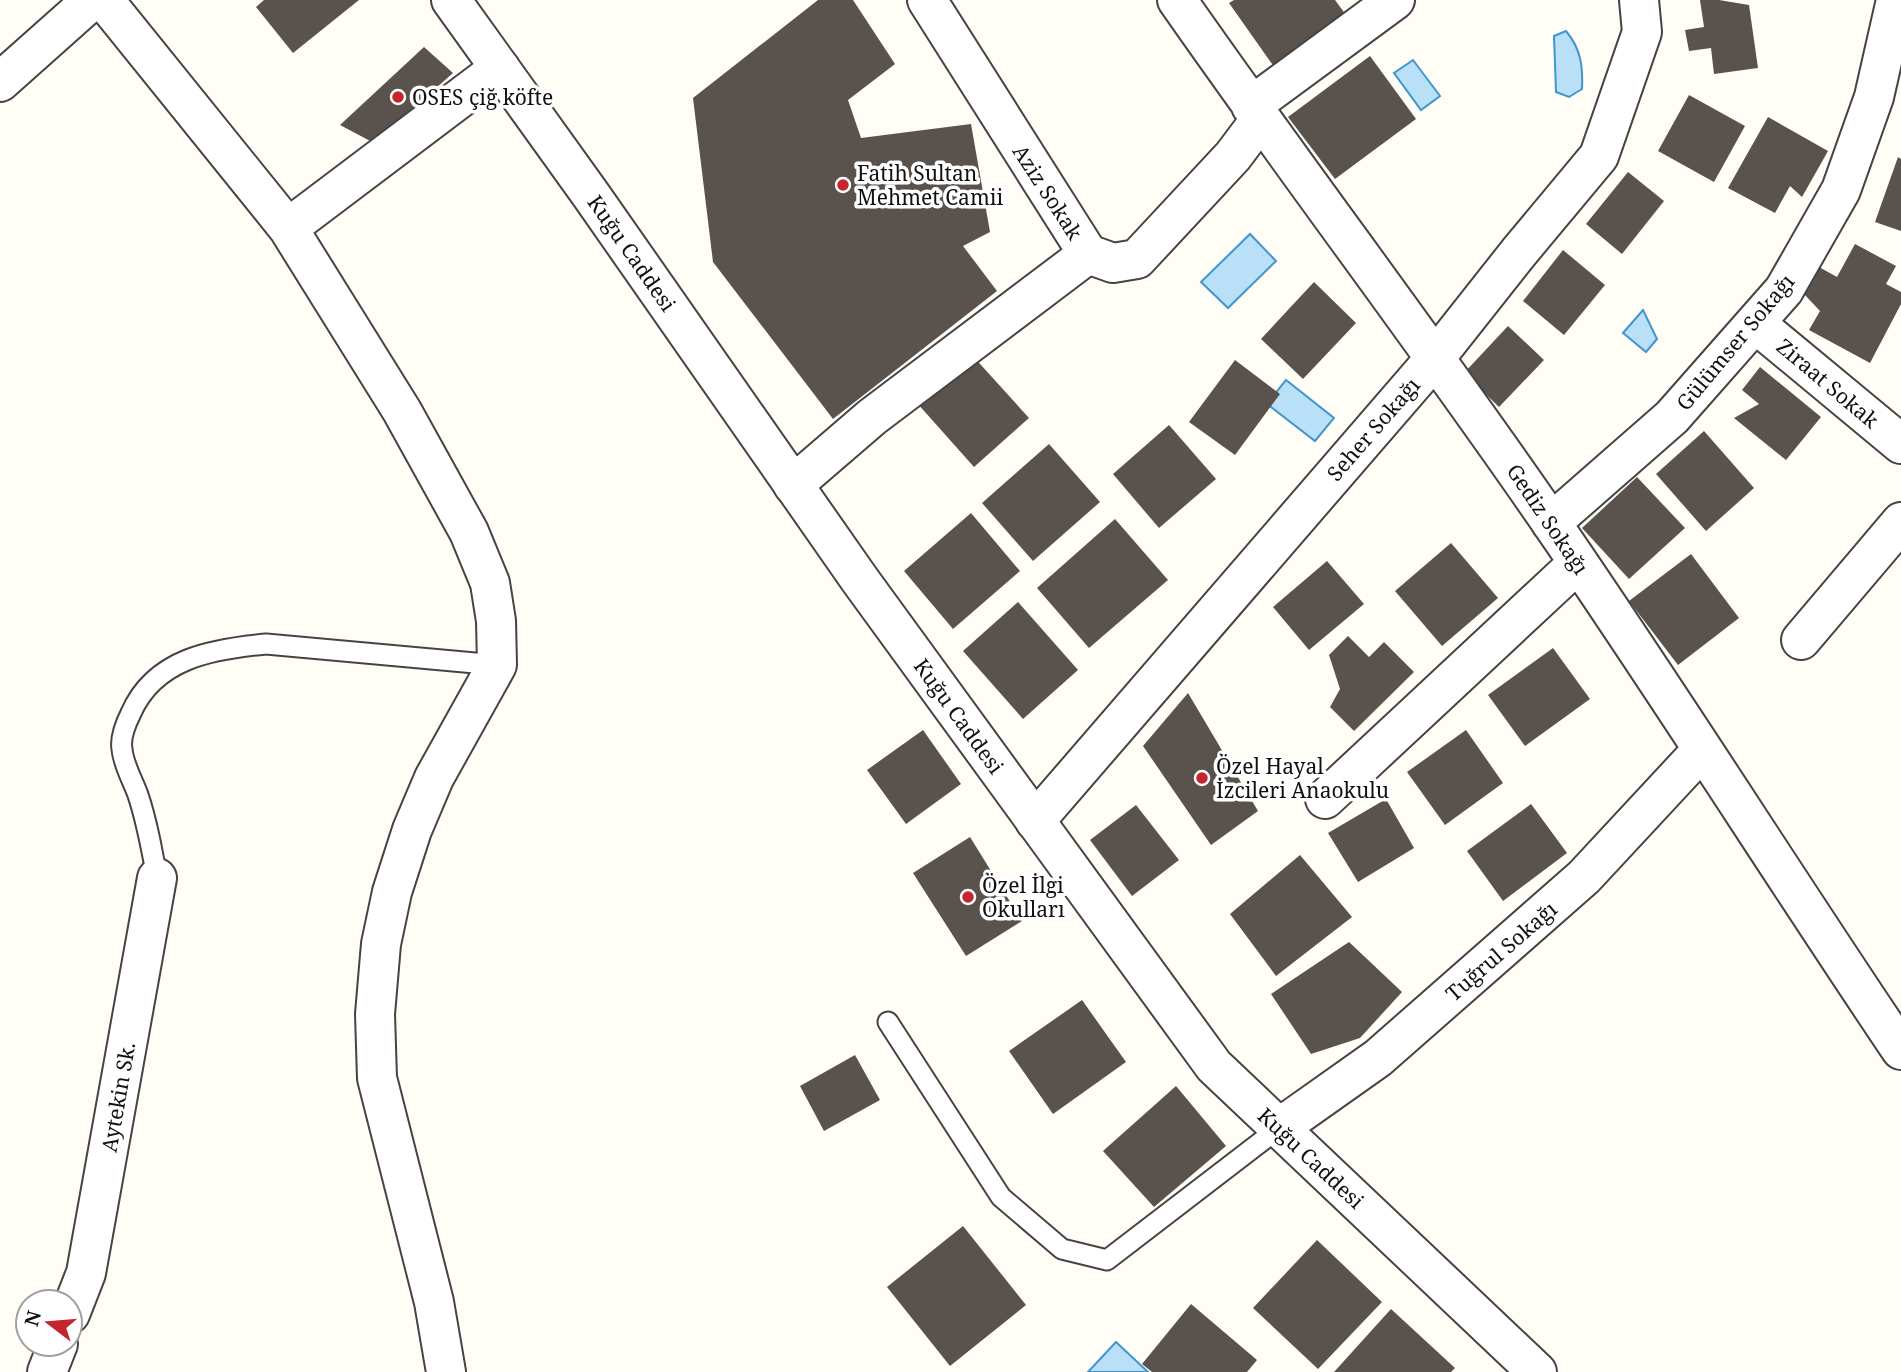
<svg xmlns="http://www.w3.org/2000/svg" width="1901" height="1372" viewBox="0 0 1901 1372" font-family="'Noto Serif',serif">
  <rect width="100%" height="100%" fill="#fffdf5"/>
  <path fill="#b9e0f7" stroke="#3f96cf" stroke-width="2" d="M1566,31C1581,49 1583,66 1582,89L1569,97L1556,92L1554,36Z
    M1413,60L1440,96L1421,110L1394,73Z
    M1250,234L1276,261L1228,308L1201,282Z
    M1643,310L1657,339L1646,352L1623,333Z
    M1286,380L1334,418L1315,441L1267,404Z
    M1116,1342L1148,1372H1088Z"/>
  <path fill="#5a524d" d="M264,0H359L293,53L256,7Z
    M818,0H853L895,64L848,100L861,138L971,124L990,232L963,246L997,291L833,419L713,262L693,98Z
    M1234,0H1335L1349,19L1277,71L1229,3Z
    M1700,0H1719L1749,5L1758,68L1714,74L1711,48L1689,51L1685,30L1704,27Z
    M424,47L453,73L374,143L340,125Z
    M1370,56L1416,119L1335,179L1288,117Z
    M1689,95L1745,126L1714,182L1658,151Z
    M1768,117L1828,151L1802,197L1790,186L1775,213L1728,188Z
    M1898,157L1901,159V231L1875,222Z
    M1628,172L1664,201L1622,254L1586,224Z
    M1855,244L1896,266L1886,284L1901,292V304L1870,363L1809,330L1820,311L1804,294L1819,267L1837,277Z
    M1563,250L1605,285L1564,335L1523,301Z
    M1314,282L1356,323L1303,379L1261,339Z
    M1508,326L1544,360L1499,407L1464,373Z
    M971,354L1029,418L974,467L917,403Z
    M1235,360L1280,394L1235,455L1189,422Z
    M1760,367L1821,417L1786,460L1734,418L1759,404L1742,390Z
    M1169,425L1216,479L1159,528L1113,474Z
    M1704,431L1754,488L1706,531L1656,474Z
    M1049,444L1100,502L1033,561L982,503Z
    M1637,477L1685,528L1629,579L1582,528Z
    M971,513L1020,571L953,629L904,571Z
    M1115,519L1168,580L1089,648L1037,588Z
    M1451,543L1498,598L1442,646L1395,591Z
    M1691,554L1739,618L1678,665L1629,601Z
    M1327,561L1364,604L1309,650L1273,607Z
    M1018,602L1078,670L1023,719L963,651Z
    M1348,636L1369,657L1384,642L1414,672L1354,731L1330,707L1340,689L1329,655Z
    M1553,648L1590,699L1525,746L1488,695Z
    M1188,693L1258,811L1211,845L1143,746Z
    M923,730L961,784L906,824L867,770Z
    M1466,730L1503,783L1445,825L1407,772Z
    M1386,799L1414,848L1358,882L1328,833Z
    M1531,804L1567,853L1503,901L1467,851Z
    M1136,805L1179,860L1132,896L1090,840Z
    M970,837L1022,921L966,956L913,873Z
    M1300,855L1352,917L1276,976L1230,914Z
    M1349,942L1402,992L1360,1038L1311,1054L1271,994Z
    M1082,1000L1126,1062L1053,1114L1009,1051Z
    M855,1055L880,1100L824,1131L800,1086Z
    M1176,1086L1226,1146L1154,1207L1103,1151Z
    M963,1226L1026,1305L950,1366L887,1287Z
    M1317,1240L1382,1302L1318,1369L1253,1308Z
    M1191,1304L1257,1360L1247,1372H1152L1142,1364Z
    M1391,1309L1455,1368L1451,1372H1334Z"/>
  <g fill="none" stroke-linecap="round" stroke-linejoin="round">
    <g stroke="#444" stroke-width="23">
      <path id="service" d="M157,878C152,850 147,822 138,795C133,781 123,764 122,749C120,738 126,723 131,713C155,658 213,649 266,644L497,665
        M888,1022L1001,1197L1062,1249L1107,1260L1279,1128"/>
    </g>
    <g stroke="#444" stroke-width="42">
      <path id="minor" d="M104,0L288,228L402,411L469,532L490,583L496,621L497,665L434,778L412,830L392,892L381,944L375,1014L377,1078L434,1302L446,1372
        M927,0L1088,254L1113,263L1137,259L1233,156L1260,120
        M1177,0C1299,175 1429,345 1550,521C1670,695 1783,875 1901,1050
        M0,82L92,0
        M1251,106L1395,0
        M288,228L500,68
        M1755,323L1901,444
        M793,485L872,417L1088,254
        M1551,523L1672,417L1784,290L1841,190L1874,97L1896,0
        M1801,640L1901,522
        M1325,799L1578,563
        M1035,821L1436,357L1519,252L1599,156L1642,32L1639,0
        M1279,1128L1378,1058L1584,877L1702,750
        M70,1314L86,1273L157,878
        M47,1372L58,1344"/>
    </g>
    <g stroke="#444" stroke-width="42">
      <path id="tertiary" d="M451,0L591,195L860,580L1214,1066L1537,1372"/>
    </g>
    <use href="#service" stroke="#fff" stroke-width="19"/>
    <use href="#minor" stroke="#fff" stroke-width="38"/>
    <use href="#tertiary" stroke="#fff" stroke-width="38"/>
  </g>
  <g fill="#c4262e" stroke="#fff" stroke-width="2.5">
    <circle cx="398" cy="97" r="7"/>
    <circle cx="843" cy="185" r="7"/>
    <circle cx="1202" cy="778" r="7"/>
    <circle cx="968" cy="897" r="7"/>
  </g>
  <g text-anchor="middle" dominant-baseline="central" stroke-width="7" stroke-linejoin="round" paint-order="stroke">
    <g font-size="21" fill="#111" stroke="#fff" text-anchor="start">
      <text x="412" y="97">OSES çiğ köfte</text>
      <text x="857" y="173">Fatih Sultan<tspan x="857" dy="24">Mehmet Camii</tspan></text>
      <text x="1216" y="766">Özel Hayal<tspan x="1216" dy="24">İzcileri Anaokulu</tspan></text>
      <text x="982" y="885">Özel İlgi<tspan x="982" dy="24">Okulları</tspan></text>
    </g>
    <g font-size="21" fill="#111" stroke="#fff">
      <text transform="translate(1048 192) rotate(57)">Aziz Sokak</text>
      <text transform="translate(632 253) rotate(55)">Kuğu Caddesi</text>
      <text transform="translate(1735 342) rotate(-50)">Gülümser Sokağı</text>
      <text transform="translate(1828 383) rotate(40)">Ziraat Sokak</text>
      <text transform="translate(1373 429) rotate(-49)">Seher Sokağı</text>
      <text transform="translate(1548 519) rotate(56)">Gediz Sokağı</text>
      <text transform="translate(959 716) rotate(54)">Kuğu Caddesi</text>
      <text transform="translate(1501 951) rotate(-41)">Tuğrul Sokağı</text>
      <text transform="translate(118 1097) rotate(-80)">Aytekin Sk.</text>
      <text transform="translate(1311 1158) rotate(43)">Kuğu Caddesi</text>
    </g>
  </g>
  <g transform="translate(49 1323) rotate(286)"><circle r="33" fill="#ffffff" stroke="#a0a0a0" stroke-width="2"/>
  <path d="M0-5L12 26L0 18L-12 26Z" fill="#c4262e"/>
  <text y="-10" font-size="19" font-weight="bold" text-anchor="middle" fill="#111111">N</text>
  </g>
</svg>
